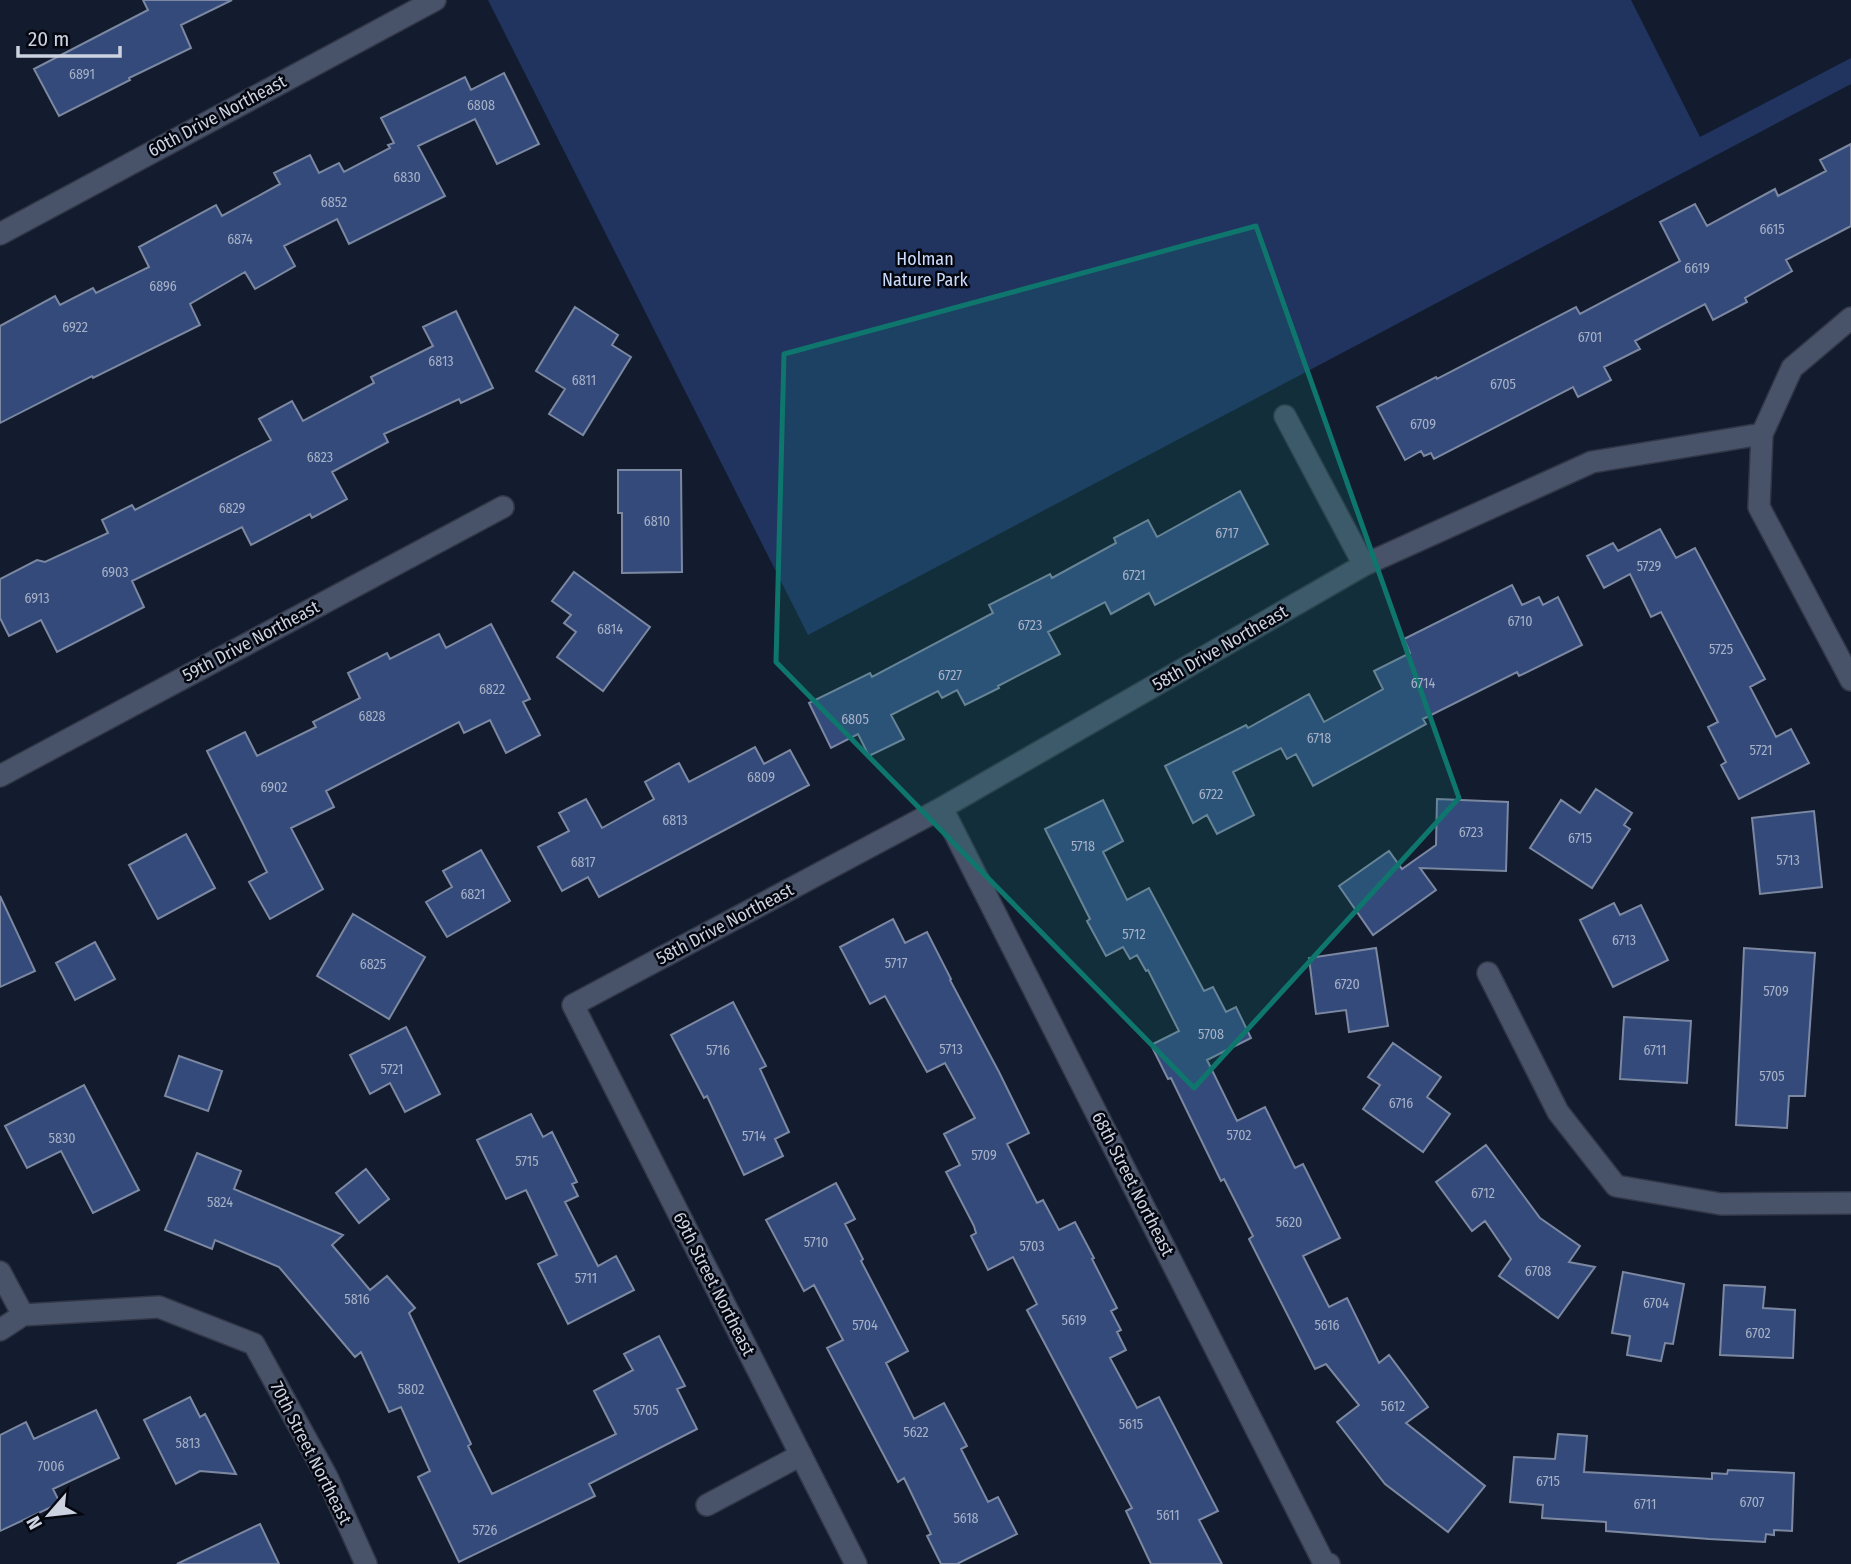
<svg xmlns="http://www.w3.org/2000/svg" width="1851" height="1564" viewBox="0 0 1851 1564" font-family="'Fira Sans Condensed',sans-serif">
  <rect width="100%" height="100%" fill="#131c2f"/>
  <path fill="#20345f" d="M488,0H1631L1700,137L1851,58V84L808,635Z"/>
  <path fill="#334a7b" stroke="#7c88a1" stroke-width="2" d="M143,0H232L181,25L191,48L129,78L130,80L59,116L34,69L148,10Z
    M504,73L539,144L497,164L475,119L418,146L445,196L349,244L337,219L284,246L295,266L255,289L245,272L190,304L200,325L93,378L92,376L0,423V326L55,296L60,305L93,288L96,293L149,267L139,247L216,205L222,216L280,184L274,173L310,155L319,173L339,163L344,172L390,148L388,145L394,143L381,118L465,77L471,90Z
    M1851,144V226L1786,260L1792,271L1745,298L1747,302L1713,320L1705,304L1635,341L1640,349L1604,367L1611,380L1578,397L1573,387L1434,459L1431,453L1424,456L1421,451L1405,460L1377,407L1436,377L1437,379L1576,307L1580,314L1680,261L1660,222L1695,204L1707,226L1775,189L1778,196L1826,171L1820,160Z
    M575,307L618,335L612,345L631,357L583,435L549,414L565,389L536,371Z
    M456,311L493,388L461,403L459,399L384,434L388,442L332,472L347,499L312,518L310,514L251,545L242,527L132,581L144,607L57,652L41,620L9,636L0,618V579L37,560L45,562L108,533L102,520L132,505L135,510L271,440L259,419L292,401L303,421L374,383L371,377L433,346L423,327Z
    M618,470H681L682,572L622,573V513H618Z
    M1240,491L1268,544L1155,605L1149,593L1111,614L1105,602L1048,632L1060,654L998,686L999,688L965,705L957,690L942,698L938,691L891,715L904,739L869,756L858,734L831,748L809,703L870,673L872,677L993,613L989,605L1050,574L1052,578L1116,543L1114,538L1148,520L1157,537Z
    M1660,529L1676,558L1695,548L1765,679L1750,687L1776,737L1791,729L1809,763L1739,799L1721,765L1726,762L1708,727L1718,722L1661,612L1651,617L1630,574L1604,588L1587,556L1613,543L1618,551Z
    M574,572L650,627L603,691L557,657L576,632L564,623L571,615L552,601Z
    M1512,585L1522,605L1539,597L1543,605L1558,597L1582,645L1519,676L1517,672L1423,719L1426,724L1313,786L1296,754L1287,759L1281,748L1233,772L1254,815L1217,834L1207,815L1193,823L1165,766L1246,725L1248,728L1309,694L1324,722L1383,689L1374,671L1410,653L1404,639Z
    M491,624L530,699L523,702L540,735L506,753L490,720L464,733L459,722L326,791L334,807L291,828L323,889L270,919L249,882L267,872L207,751L245,732L257,756L316,727L313,722L360,698L348,673L387,653L390,659L439,634L446,648Z
    M755,747L764,764L790,750L809,785L599,897L588,877L562,891L538,847L569,831L559,813L586,799L602,828L654,799L645,782L679,763L689,782Z
    M1596,789L1632,813L1624,825L1630,829L1592,888L1530,848L1561,800L1580,813Z
    M1437,799L1508,802L1506,871L1420,868L1436,890L1373,935L1339,886L1389,851L1402,869L1436,845Z
    M1103,800L1123,841L1103,852L1127,900L1149,888L1204,991L1213,987L1226,1012L1236,1007L1251,1038L1207,1060L1237,1121L1265,1107L1295,1168L1303,1164L1340,1238L1303,1256L1329,1307L1347,1298L1379,1363L1389,1355L1428,1407L1406,1423L1485,1486L1448,1532L1385,1484L1337,1422L1359,1405L1326,1364L1315,1369L1249,1239L1253,1236L1224,1179L1221,1181L1171,1078L1168,1079L1151,1045L1179,1031L1148,970L1146,971L1137,955L1130,959L1123,947L1106,956L1087,921L1090,919L1045,829Z
    M1814,811L1822,887L1760,894L1752,818Z
    M186,834L215,888L158,919L129,865Z
    M481,850L510,901L447,937L426,902L452,887L443,871Z
    M0,896L35,971L0,987Z
    M1614,903L1620,915L1641,905L1668,960L1613,987L1580,920Z
    M353,914L425,957L389,1019L317,976Z
    M893,919L905,943L927,932L951,979L950,980L999,1072L1029,1133L1007,1144L1037,1203L1043,1200L1059,1230L1075,1222L1094,1258L1092,1259L1117,1308L1111,1311L1121,1330L1117,1332L1126,1350L1110,1358L1137,1408L1159,1397L1218,1511L1199,1520L1222,1564H1151L1126,1511L1132,1508L1027,1310L1037,1304L1013,1257L988,1270L971,1236L976,1233L974,1226L946,1172L960,1165L944,1134L975,1118L945,1063L927,1072L885,996L870,1004L840,947Z
    M95,942L115,979L75,1000L56,963Z
    M1376,948L1388,1026L1349,1032L1346,1010L1316,1014L1309,958Z
    M1744,948L1815,953L1805,1096H1789L1787,1128L1736,1125Z
    M733,1002L766,1066L760,1069L789,1132L775,1139L783,1156L744,1175L707,1096L704,1098L671,1035Z
    M1624,1017L1691,1021L1687,1083L1620,1079Z
    M406,1027L440,1094L405,1112L390,1083L370,1094L350,1055Z
    M1393,1043L1441,1077L1427,1097L1450,1114L1423,1152L1363,1109L1380,1085L1368,1077Z
    M179,1056L222,1071L208,1111L165,1096Z
    M84,1085L139,1190L93,1213L61,1151L27,1168L5,1126Z
    M531,1114L543,1137L552,1132L577,1182L572,1184L578,1196L565,1202L598,1266L616,1256L634,1290L568,1324L538,1264L557,1255L526,1190L506,1199L477,1140Z
    M1486,1145L1540,1218L1580,1246L1569,1262L1595,1267L1558,1318L1499,1276L1511,1259L1485,1221L1472,1231L1436,1182Z
    M197,1153L241,1171L234,1189L343,1235L332,1245L370,1290L387,1276L415,1308L409,1313L471,1444L468,1446L492,1494L616,1434L594,1391L633,1370L624,1354L659,1336L685,1386L677,1389L697,1429L589,1484L595,1496L459,1562L418,1477L430,1471L401,1407L389,1412L361,1352L355,1357L279,1267L215,1240L212,1249L165,1230Z
    M366,1169L389,1199L359,1223L336,1193Z
    M836,1183L855,1219L845,1224L863,1259L861,1261L908,1351L886,1363L914,1419L944,1403L967,1446L961,1449L988,1502L998,1497L1017,1534L957,1564H941L927,1536L931,1534L904,1478L898,1482L827,1348L843,1340L814,1285L804,1291L766,1220Z
    M1623,1272L1684,1284L1673,1344L1665,1343L1661,1361L1627,1355L1630,1336L1612,1333Z
    M1724,1285L1765,1287L1763,1308L1795,1310L1793,1358L1720,1355Z
    M190,1397L200,1417L205,1414L236,1474L200,1471L176,1484L144,1420Z
    M96,1410L119,1458L53,1489L60,1503L0,1531V1435L26,1422L34,1439Z
    M1558,1434L1587,1436L1584,1472L1712,1479V1473L1727,1474L1728,1470L1794,1473L1792,1531L1774,1530V1535L1766,1534L1765,1542L1709,1539L1606,1531V1522L1542,1518L1543,1505L1510,1502L1514,1457L1555,1459Z
    M260,1524L279,1564H177Z"/>
  <g fill="none" stroke-linecap="round" stroke-linejoin="round">
    <g stroke="#323747" stroke-width="24">
      <path id="street" d="M0,234L435,0
        M1285,416L1364,565
        M1762,434L1759,507L1851,680
        M0,776L503,507
        M942,808L1323,1561L1329,1564
        M1488,973L1558,1112L1616,1186L1721,1204L1851,1203
        M0,1272L23,1315
        M0,1330L23,1315L159,1307L254,1344L327,1477L366,1564
        M707,1505L801,1455
        M856,1564L573,1005L942,808L1364,565L1592,462L1762,434L1792,368L1851,318"/>
    </g>
    <use href="#street" stroke="#48536a" stroke-width="21"/>
  </g>
  <path fill="#0f766e" fill-opacity="0.2" stroke="#0f766e" stroke-width="5" stroke-linejoin="round" d="M1256,226L1459,798L1194,1088L776,662L784,354Z"/>
  <g text-anchor="middle" dominant-baseline="central" stroke-width="5" stroke-linejoin="round" paint-order="stroke">
    <g font-size="14" fill="#a6b0c7">
      <text x="82" y="74">6891</text>
      <text x="481" y="105">6808</text>
      <text x="407" y="177">6830</text>
      <text x="334" y="202">6852</text>
      <text x="1772" y="229">6615</text>
      <text x="240" y="239">6874</text>
      <text x="1697" y="268">6619</text>
      <text x="163" y="286">6896</text>
      <text x="75" y="327">6922</text>
      <text x="1590" y="337">6701</text>
      <text x="441" y="361">6813</text>
      <text x="584" y="380">6811</text>
      <text x="1503" y="384">6705</text>
      <text x="1423" y="424">6709</text>
      <text x="320" y="457">6823</text>
      <text x="232" y="508">6829</text>
      <text x="657" y="521">6810</text>
      <text x="1227" y="533">6717</text>
      <text x="1649" y="566">5729</text>
      <text x="115" y="572">6903</text>
      <text x="1134" y="575">6721</text>
      <text x="37" y="598">6913</text>
      <text x="1520" y="621">6710</text>
      <text x="1030" y="625">6723</text>
      <text x="610" y="629">6814</text>
      <text x="1721" y="649">5725</text>
      <text x="950" y="675">6727</text>
      <text x="1423" y="683">6714</text>
      <text x="492" y="689">6822</text>
      <text x="372" y="716">6828</text>
      <text x="855" y="719">6805</text>
      <text x="1319" y="738">6718</text>
      <text x="1761" y="750">5721</text>
      <text x="761" y="777">6809</text>
      <text x="274" y="787">6902</text>
      <text x="1211" y="794">6722</text>
      <text x="675" y="820">6813</text>
      <text x="1471" y="832">6723</text>
      <text x="1580" y="838">6715</text>
      <text x="1083" y="846">5718</text>
      <text x="1788" y="860">5713</text>
      <text x="583" y="862">6817</text>
      <text x="473" y="894">6821</text>
      <text x="1134" y="934">5712</text>
      <text x="1624" y="940">6713</text>
      <text x="896" y="963">5717</text>
      <text x="373" y="964">6825</text>
      <text x="1347" y="984">6720</text>
      <text x="1776" y="991">5709</text>
      <text x="1211" y="1034">5708</text>
      <text x="951" y="1049">5713</text>
      <text x="718" y="1050">5716</text>
      <text x="1655" y="1050">6711</text>
      <text x="392" y="1069">5721</text>
      <text x="1772" y="1076">5705</text>
      <text x="1401" y="1103">6716</text>
      <text x="1239" y="1135">5702</text>
      <text x="754" y="1136">5714</text>
      <text x="62" y="1138">5830</text>
      <text x="984" y="1155">5709</text>
      <text x="527" y="1161">5715</text>
      <text x="1483" y="1193">6712</text>
      <text x="220" y="1202">5824</text>
      <text x="1289" y="1222">5620</text>
      <text x="816" y="1242">5710</text>
      <text x="1032" y="1246">5703</text>
      <text x="1538" y="1271">6708</text>
      <text x="586" y="1278">5711</text>
      <text x="357" y="1299">5816</text>
      <text x="1656" y="1303">6704</text>
      <text x="1074" y="1320">5619</text>
      <text x="865" y="1325">5704</text>
      <text x="1327" y="1325">5616</text>
      <text x="1758" y="1333">6702</text>
      <text x="411" y="1389">5802</text>
      <text x="1393" y="1406">5612</text>
      <text x="646" y="1410">5705</text>
      <text x="1131" y="1424">5615</text>
      <text x="916" y="1432">5622</text>
      <text x="188" y="1443">5813</text>
      <text x="51" y="1466">7006</text>
      <text x="1548" y="1481">6715</text>
      <text x="1752" y="1502">6707</text>
      <text x="1645" y="1504">6711</text>
      <text x="1168" y="1515">5611</text>
      <text x="966" y="1518">5618</text>
      <text x="485" y="1530">5726</text>
    </g>
    <g font-size="18" fill="#ccd2e0" stroke="#04070f">
      <text transform="translate(217 116) rotate(-28)">60th Drive Northeast</text>
      <text transform="translate(251 641) rotate(-28)">59th Drive Northeast</text>
      <text transform="translate(1220 648) rotate(-30)">58th Drive Northeast</text>
      <text transform="translate(725 924) rotate(-28)">58th Drive Northeast</text>
      <text transform="translate(1133 1184) rotate(63)">68th Street Northeast</text>
      <text transform="translate(714 1284) rotate(63)">69th Street Northeast</text>
      <text transform="translate(311 1453) rotate(63)">70th Street Northeast</text>
    </g>
    <g font-size="18" fill="#ccdcfc" stroke="#04070f">
      <text x="925" y="259">Holman<tspan x="925" dy="21">Nature Park</tspan></text>
    </g>
  </g>
  <g transform="translate(49 1515) rotate(242)" stroke="#04070f" stroke-width="5" paint-order="stroke">
  <path d="M0-5L12 26L0 18L-12 26Z" fill="#ccd2e0"/>
  <text y="-10" font-size="19" font-weight="bold" text-anchor="middle" fill="#ccd2e0">N</text>
  </g>
  <path d="M18 46v10h102v-10" fill="none" stroke="#ccd2e0" stroke-width="3.5"/>
  <text x="28" y="46" font-size="21" fill="#ccd2e0" stroke="#04070f" stroke-width="5" paint-order="stroke">20 m</text>
</svg>
